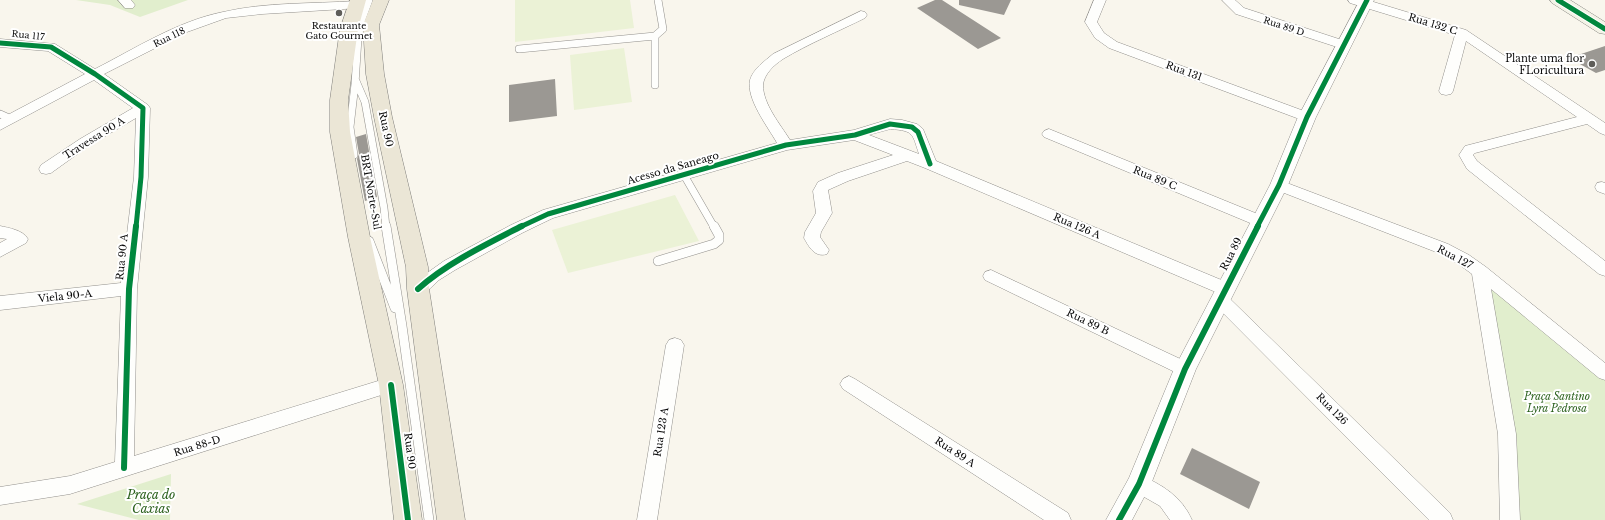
<svg xmlns="http://www.w3.org/2000/svg" width="1605" height="520" viewBox="0 0 1605 520" font-family="'Libre Baskerville',serif">
  <rect width="100%" height="100%" fill="#f9f6ed"/>
  <path fill="#e1eecd" d="M76,0H188L140,17L110,5Z
    M1486,279L1605,379V520H1517Z
    M171,474L170,520H139L77,504Z"/>
  <path fill="#ebf2d6" d="M515,0H630L634,28L515,42Z
    M624,48L632,102L574,110L570,55Z
    M675,195L699,241L568,273L552,230Z"/>
  <path fill="#9b9893" d="M935,0H942L1001,38L978,49L917,8Z
    M959,0H1011L1004,15L959,5Z
    M1605,46V70L1596,73L1569,58Z
    M555,79L557,116L509,122V85Z
    M366,134L377,197L365,201L357,159L359,154L356,137Z
    M1192,448L1260,482L1249,509L1180,474Z"/>
  <g fill="none" stroke-linecap="round" stroke-linejoin="round">
    <g stroke="#92908c" stroke-width="8">
      <path id="service-far1" d="M519,49L655,36
        M356,81L365,102L384,208L386,227
        M655,85V36L663,29L658,0
        M0,114L11,119
        M354,155L350,127L355,84L358,38L362,19L369,0
        M684,175L714,227"/>
    </g>
    <g stroke="#92908c" stroke-width="10">
      <path id="service" d="M386,226L402,326L429,520
        M369,241L395,308
        M658,261L714,244L719,240V235L714,226"/>
    </g>
    <g stroke="#92908c" stroke-width="1">
      <path id="minor" d="M118,0H131L135,5L133,8H125Z
        M1094,0H1106L1097,22L1104,33L1117,42L1312,114L1314,117L1312,120L1307,121L1302,120L1109,48L1095,38L1085,22Z
        M1222,0H1235L1244,8L1348,42L1350,45L1348,48H1340L1236,14Z
        M1348,0H1367L1466,30L1605,123V135L1600,133L1587,124L1475,153L1473,155L1477,161L1605,261V276L1599,274L1467,169L1459,155L1465,146L1577,117L1466,41L1453,91L1451,94L1446,95L1441,94L1439,91L1455,35L1350,3Z
        M356,1L360,2L362,5L360,8L262,14L226,18L187,32L104,74L148,105L150,108L148,177L137,289L134,456L391,377L397,380L400,385L397,390L70,494L0,505V487L70,476L115,462L121,296L0,310V296L121,283L134,177L136,118L90,145L51,173L46,174L41,173L39,169L41,165L80,139L133,108L94,80L0,130V119L85,74L48,51L0,47V39L55,44L95,69C136,48 178,21 223,12C266,2 312,4 356,1Z
        M861,11L865,12L867,15L865,18C839,31 808,44 783,59C774,65 764,74 763,85C763,104 780,124 790,140L854,130L890,119L902,120L917,124L923,129L936,161L1231,284L1233,289L1231,294L1226,295L1450,513L1453,520H1429L1214,304L1212,299L1214,294L1218,293L925,168L907,161L848,181L828,190L832,213L821,232L820,237L829,250L827,254C815,258 809,247 804,238L805,232L816,213L813,191L818,182L838,173L893,155L854,140L787,150L553,218L522,233L455,270L439,280L424,294L418,295L412,294L410,289L420,278L444,261L511,225L543,210L777,143C768,127 746,99 750,80C753,69 765,61 773,54ZM891,129C914,131 912,133 919,154L869,135Z
        M1049,129L1265,217L1268,221L1265,225L1260,227L1255,225L1044,137L1042,134L1044,131Z
        M1279,180L1448,244L1469,255L1486,267L1605,363V380L1599,378L1491,289L1516,434L1520,520H1500L1498,434L1472,274L1457,263L1436,252L1274,189L1272,185L1274,181Z
        M1602,182L1605,183V194L1597,191L1595,187L1597,183Z
        M0,226C9,228 23,230 28,239L26,243L0,257V243L7,239L0,238Z
        M991,270L1191,364L1194,369L1191,374L1185,376L1179,374L985,280L983,276L985,272Z
        M675,338L681,340L684,345L657,520H637L666,345L669,340Z
        M849,376L855,379L1068,513L1071,520H1044L843,389L840,384L843,379Z
        M1139,475C1162,484 1182,497 1192,520H1170L1160,506L1132,490L1129,484L1132,478Z"/>
    </g>
    <g stroke="#92908c" stroke-width="1">
      <path id="tertiary" d="M1360,0H1374L1316,117L1288,185L1196,369L1151,484L1132,520H1106L1129,478L1174,369L1270,185L1298,117Z"/>
    </g>
    <g stroke="#888783" stroke-width="1">
      <path id="secondary" d="M1550,0H1570L1605,22V34L1599,33L1552,3Z"/>
    </g>
    <g stroke="#7f7e7a" stroke-width="1">
      <path id="primary" d="M350,0H366L358,29L348,100L350,132L370,237L403,385L422,520H394L379,385L348,237L330,132V100L340,29Z
        M373,0H389L379,25L384,74L392,117L428,267L429,289L465,520H437L407,289L406,267L374,117L366,74L363,25Z"/>
    </g>
    <use href="#service-far1" stroke="#fefefc" stroke-width="7"/>
    <use href="#service" stroke="#fefefc" stroke-width="9"/>
    <use href="#minor" fill="#fefefc" fill-rule="evenodd"/>
    <use href="#tertiary" fill="#fefefc" fill-rule="evenodd"/>
    <use href="#secondary" fill="#f4f3e7" fill-rule="evenodd"/>
    <use href="#primary" fill="#ebe6d6" fill-rule="evenodd"/>
    <g stroke="#fff" stroke-width="7">
      <path id="cycleway-far1" d="M1558,0L1605,29
        M0,43L51,47L95,74L143,108L141,177L136,227
        M520,227L548,214L786,145L855,135L890,124L912,127L918,132L930,164
        M1257,227L1279,185L1307,117L1367,0"/>
    </g>
    <g stroke="#fff" stroke-width="9">
      <path id="cycleway" d="M418,289C447,263 487,244 522,226
        M391,385L408,520
        M124,468L129,289L136,226
        M1119,520L1139,484L1185,369L1258,226"/>
    </g>
    <use href="#cycleway-far1" stroke="#00873e" stroke-width="5"/>
    <use href="#cycleway" stroke="#00873e" stroke-width="6"/>
  </g>
  <g fill="#5e5d59" stroke="#fff" stroke-width="1.5">
    <circle cx="339" cy="13" r="4"/>
    <circle cx="1592" cy="64" r="4"/>
  </g>
  <g text-anchor="middle" dominant-baseline="central" stroke-width="4" stroke-linejoin="round" paint-order="stroke">
    <g font-size="9" fill="#0a0a0a" stroke="#fff">
      <text x="339" y="25">Restaurante<tspan x="339" dy="10">Gato Gourmet</tspan></text>
    </g>
    <g font-size="9" fill="#0a0a0a" stroke="#fff">
      <text transform="translate(1284 26) rotate(18)">Rua 89 D</text>
      <text transform="translate(28 35) rotate(6)">Rua 117</text>
      <text transform="translate(169 37) rotate(-26)">Rua 118</text>
    </g>
    <g font-size="10" fill="#0a0a0a" stroke="#fff">
      <text transform="translate(1433 24) rotate(17)">Rua 132 C</text>
      <text transform="translate(1184 71) rotate(20)">Rua 131</text>
      <text transform="translate(386 129) rotate(78)">Rua 90</text>
      <text transform="translate(94 138) rotate(-32)">Travessa 90 A</text>
      <text transform="translate(673 168) rotate(-16)">Acesso da Saneago</text>
      <text transform="translate(1155 178) rotate(22)">Rua 89 C</text>
      <text transform="translate(371 192) rotate(80)">BRT Norte-Sul</text>
      <text transform="translate(1077 226) rotate(23)">Rua 126 A</text>
      <text transform="translate(1231 254) rotate(-63)">Rua 89</text>
      <text transform="translate(122 257) rotate(-84)">Rua 90 A</text>
      <text transform="translate(1455 257) rotate(28)">Rua 127</text>
      <text transform="translate(65 296) rotate(-6)">Viela 90-A</text>
      <text transform="translate(1088 322) rotate(26)">Rua 89 B</text>
      <text transform="translate(1332 409) rotate(45)">Rua 126</text>
      <text transform="translate(661 432) rotate(-81)">Rua 123 A</text>
      <text transform="translate(197 446) rotate(-17)">Rua 88-D</text>
      <text transform="translate(410 451) rotate(83)">Rua 90</text>
      <text transform="translate(955 452) rotate(33)">Rua 89 A</text>
    </g>
    <g font-size="10" fill="#0a0a0a" stroke="#fff" text-anchor="end">
      <text x="1584" y="58">Plante uma flor<tspan x="1584" dy="12">FLoricultura</tspan></text>
    </g>
    <g font-size="10" font-style="italic" fill="#2a601c" stroke="#fff">
      <text x="1557" y="396">Praça Santino<tspan x="1557" dy="12">Lyra Pedrosa</tspan></text>
    </g>
    <g font-size="12" font-style="italic" fill="#2a601c" stroke="#fff">
      <text x="151" y="494">Praça do<tspan x="151" dy="14">Caxias</tspan></text>
    </g>
  </g>
</svg>
